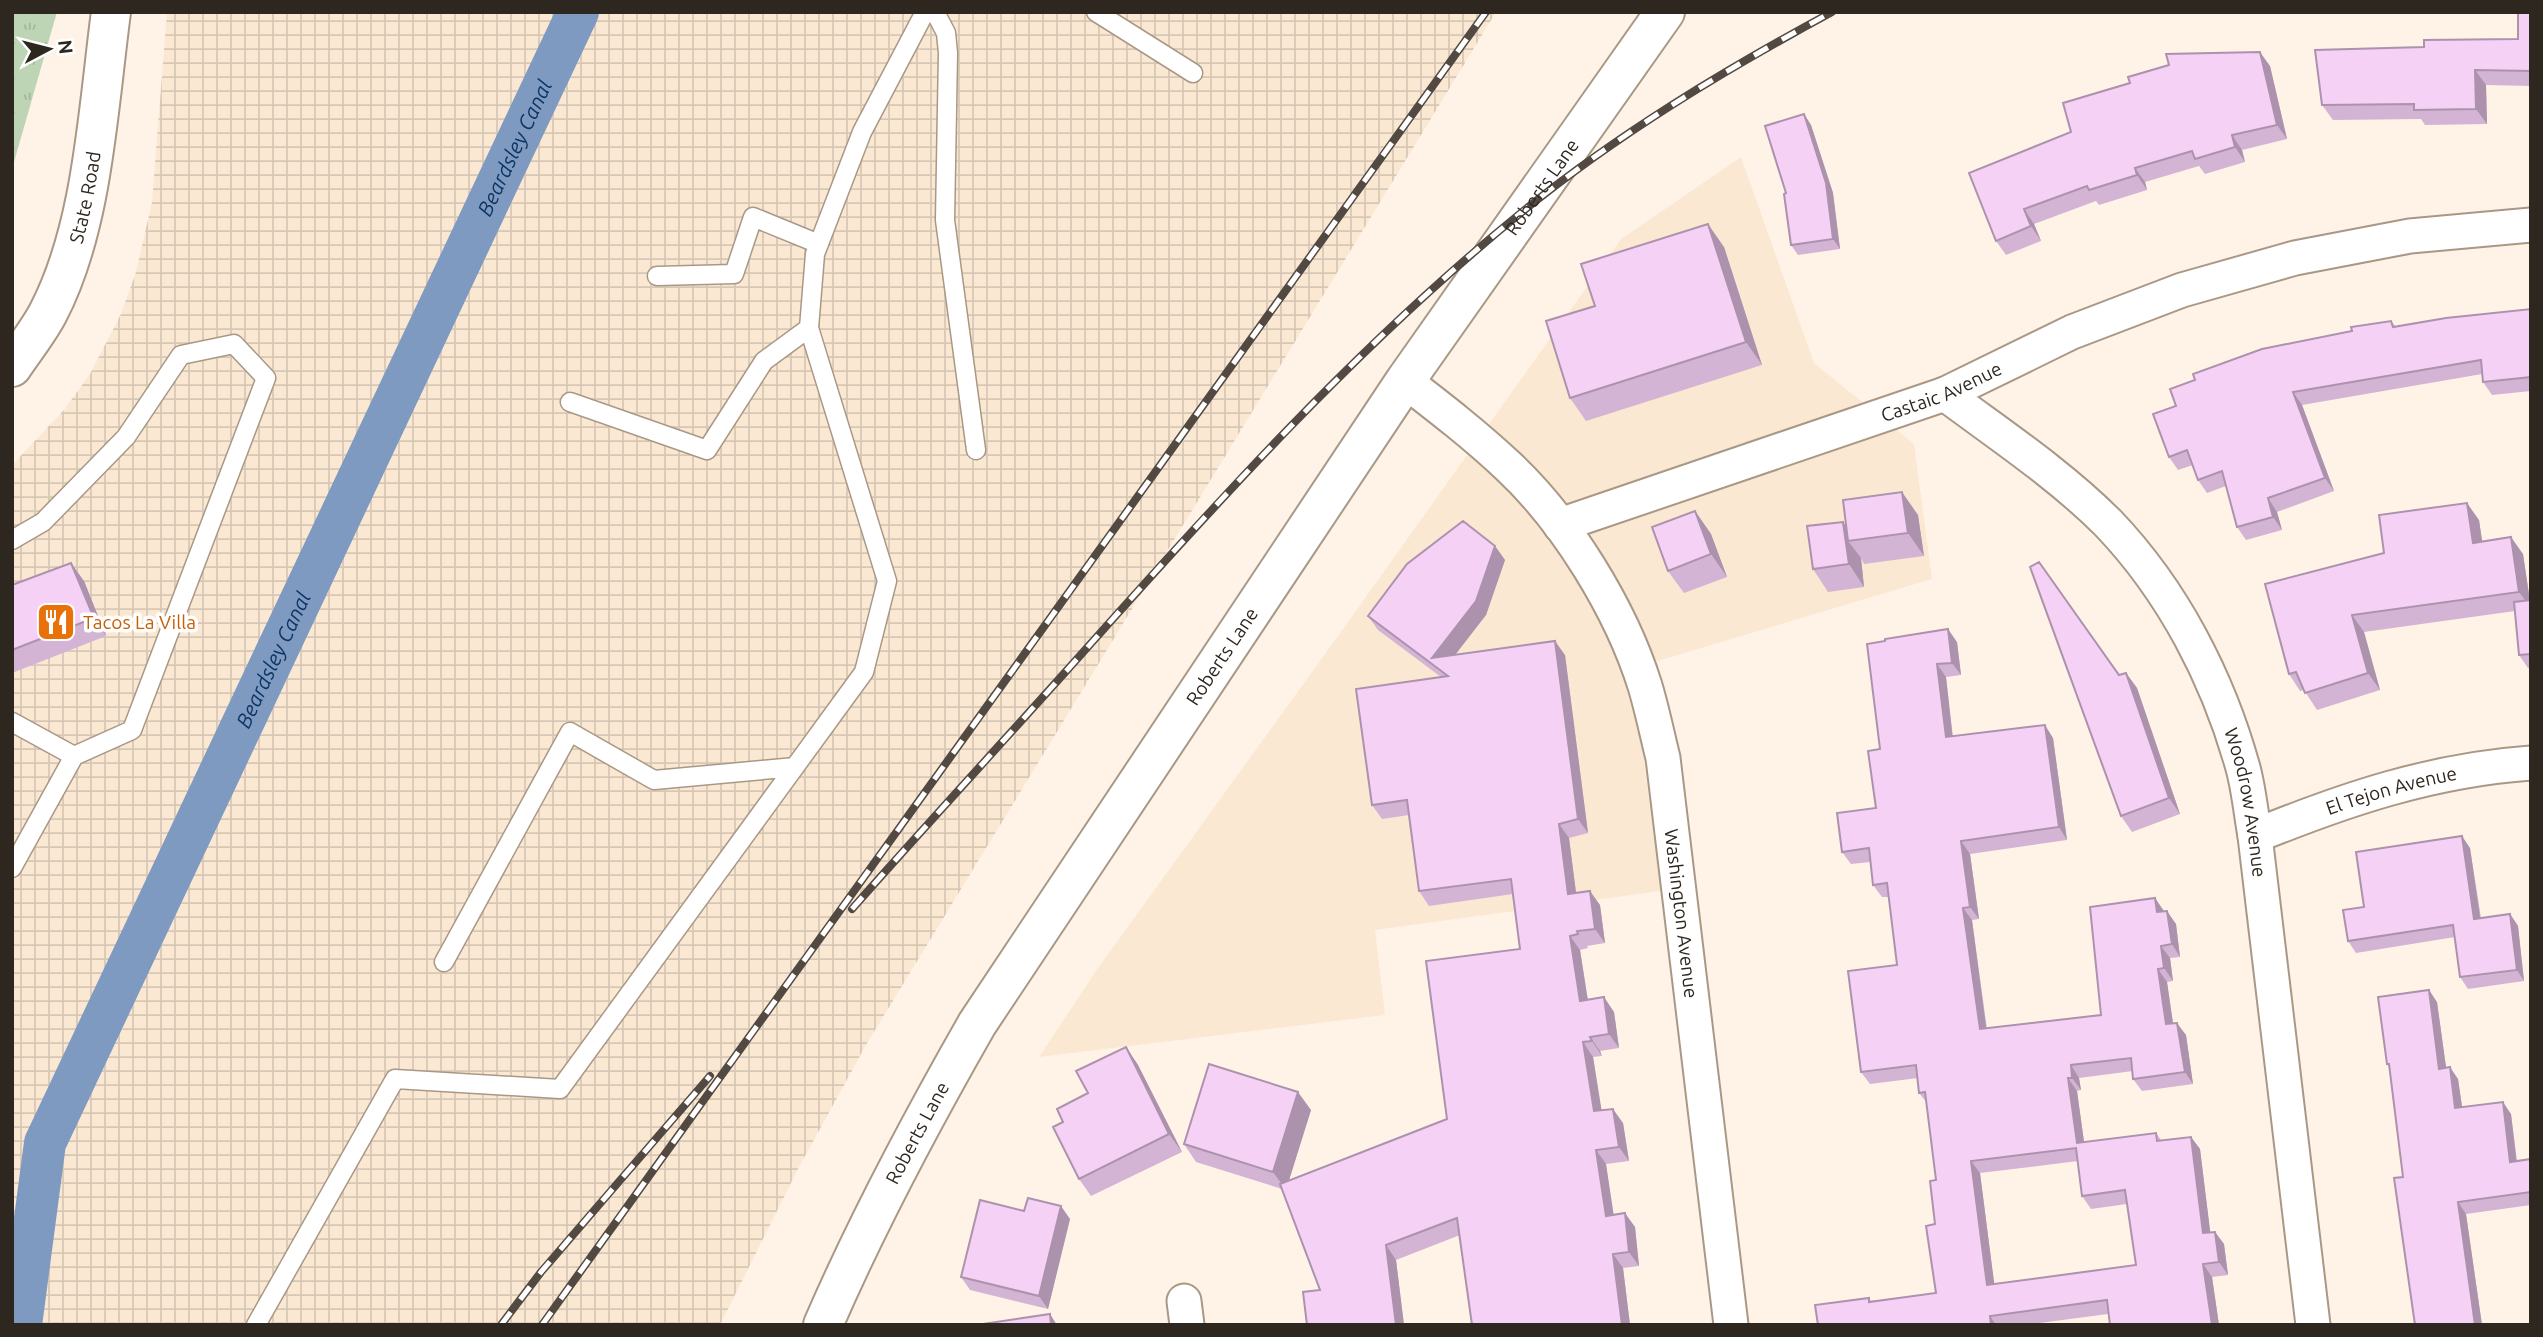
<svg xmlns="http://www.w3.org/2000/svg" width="2543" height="1337" viewBox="0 0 2543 1337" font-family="Ubuntu,sans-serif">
  <defs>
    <pattern id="industrial-grid" width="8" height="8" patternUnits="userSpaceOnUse" patternTransform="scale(1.75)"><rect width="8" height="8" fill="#fbe8d3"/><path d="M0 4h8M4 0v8" fill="none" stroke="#d7c7b5"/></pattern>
    <pattern id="grass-tufts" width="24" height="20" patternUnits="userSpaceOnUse" patternTransform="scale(1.75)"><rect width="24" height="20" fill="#bdd4b5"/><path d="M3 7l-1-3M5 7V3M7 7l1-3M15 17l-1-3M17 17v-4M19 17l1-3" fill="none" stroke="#a3b69b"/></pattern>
  </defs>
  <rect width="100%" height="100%" fill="#fff3e7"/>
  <path fill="#fbe8d3" d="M1741,157L1814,363L1914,444L1932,579L1621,672L1641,738L1661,891L1375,930L1385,1015L1039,1057L1098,968L1338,636L1621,239Z"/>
  <path fill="url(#industrial-grid)" d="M167,12H1496L866,1045L798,1169L720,1325H12V465L64,410L90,374L121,314L136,272L152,202Z"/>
  <path fill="url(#grass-tufts)" d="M12,12H57L12,169Z"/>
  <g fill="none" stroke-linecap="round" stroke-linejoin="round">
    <path stroke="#7f9ac0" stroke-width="42" id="s1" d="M21,1325L45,1143L578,12"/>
    <g stroke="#a99885" stroke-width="21">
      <path id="service" d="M935,12L946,33L948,53L945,220L976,450
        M1096,12L1193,73
        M657,276L734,274L753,217L819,244
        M570,402L707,450L764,361L809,328
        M12,540L43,522L126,437L181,355L234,344L266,378L132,730L74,756L12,868
        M12,722L74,756
        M444,962L570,732L654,780L795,767
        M256,1325L395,1079L560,1089L864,672L887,581L809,328L815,254L862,132L925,12"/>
    </g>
    <g stroke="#a99885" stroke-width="37">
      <g id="minor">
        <path id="s2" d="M1405,381C1440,408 1475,435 1508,466C1566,520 1621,609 1645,686C1652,709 1657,734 1663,758L1731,1325"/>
        <path id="s3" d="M1945,394C2000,435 2059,474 2108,523C2173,591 2218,678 2243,768C2249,790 2251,814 2255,836L2313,1325"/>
        <path id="s4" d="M1560,525L1945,394L2072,332L2182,290L2295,258L2410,236L2531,225"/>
        <path id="s5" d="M2255,836C2346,799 2432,770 2531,763"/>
        <path d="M1184,1301L1187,1325"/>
      </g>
    </g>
    <g stroke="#a99885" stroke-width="42">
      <g id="tertiary">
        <path id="s6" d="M12,367C24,349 38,332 48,313C93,227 98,109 111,12"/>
        <path id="s7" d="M823,1325C868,1221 921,1122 977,1024L1405,381L1665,12"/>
      </g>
    </g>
    <use href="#service" stroke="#fff" stroke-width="18"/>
    <use href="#minor" stroke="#fff" stroke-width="33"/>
    <use href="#tertiary" stroke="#fff" stroke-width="38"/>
    <g stroke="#524a42" stroke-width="8">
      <path id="rail" d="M852,909C926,825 1002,743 1077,659C1217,502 1358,345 1522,212C1618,134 1723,71 1832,12
        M501,1325L541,1272L710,1076
        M542,1325L1486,12"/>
    </g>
    <use href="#rail" stroke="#fff" stroke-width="5" stroke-dasharray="16" stroke-linecap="butt"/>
  </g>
  <path fill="#d3b4d4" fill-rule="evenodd" d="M2531,12V86L2486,85L2487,124L2425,125L2421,119L2333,120L2322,105L2518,39Z
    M2270,66L2287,139L2242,150L2245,162L2205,174L2199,166L2145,182L2147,190L2099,205L2096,201L2034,224L2041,241L2006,255L1996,241L1969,173Z
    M1804,114L1811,125L1833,193L1840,249L1798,255L1791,245L1786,193Z
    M1724,247L1762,365L1586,421L1570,398L1595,306Z
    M2531,309V391L2492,395L2483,382L2482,374L2302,405L2334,491L2277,512L2282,530L2246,540L2237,527L2226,486L2207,493L2198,480L2193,465L2178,470L2169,457L2176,406L2352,331L2391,321L2396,327Z
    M1695,511L1711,534L1727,577L1684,593L1668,571Z
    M1918,515L1924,556L1864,564L1861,558L1864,587L1828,592L1813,569L1847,527Z
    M2479,520L2482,542L2523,554L2530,601L2531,600V667L2528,668L2519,655L2515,611L2364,632L2380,690L2317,710L2304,690L2300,691L2289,674L2384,553Z
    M1495,546L1505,560L1486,615L1455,654L1565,655L1588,833L1569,838L1576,893L1600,905L1605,943L1587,946L1588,948L1580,950L1588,1000L1614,1012L1619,1048L1600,1051L1602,1056L1593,1057L1601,1110L1623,1123L1629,1161L1606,1164L1613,1215L1635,1227L1639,1266L1623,1268L1630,1324L1636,1323L1637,1325H1472L1460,1235L1396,1260L1404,1325H1307L1320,1290L1282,1189L1196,1162L1184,1144L1311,1110L1289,1180L1447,1119L1520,949L1513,894L1429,906L1419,891L1409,815L1382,819L1372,805L1441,677L1378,630L1368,616Z
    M84,581L106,636L12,673V585Z
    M1957,642L1961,675L1946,677L1953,737L2053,738L2067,840L1970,854L1979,919L1972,920L1987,1029L2101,1015L2164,911L2176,924L2180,957L2170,958L2173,981L2167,982L2173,1023L2186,1035L2193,1084L2142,1091L2133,1079V1071L2079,1078L2081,1090L2077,1091L2084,1142L2156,1133L2161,1140L2191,1137L2200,1149L2210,1232H2215L2224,1244L2228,1275L2212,1277L2219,1325H2110L2108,1314L2024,1325H1818L1869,1298L1871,1301L1936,1293V1180L1927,1103L1919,1093L1918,1078L1870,1084L1861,1072L1897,965L1889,897H1882L1873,885L1870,862L1851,864L1842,852L1876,808L1880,749L1867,644ZM2078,1161L2082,1196L2091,1209L2127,1204L2136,1265L1994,1284L1980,1173Z
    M2126,673L2137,688L2180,814L2132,832L2121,816L2119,675Z
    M2470,848L2481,918L2510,914L2518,926L2524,981L2468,989L2460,977L2455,937L2356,953L2348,941L2364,907Z
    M2437,1002L2446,1068L2458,1079L2462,1107L2511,1114L2517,1161L2531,1159V1205L2466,1214L2482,1325H2415L2403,1177L2390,1069L2387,1064Z
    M1126,1047L1138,1065L1182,1152L1091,1196L1079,1179L1063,1122Z
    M1024,1211L1070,1219L1048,1309L970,1290L961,1277Z"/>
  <path fill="#ac92ac" d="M2260,52L2270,66L2287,139L2277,125Z
    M2475,70L2486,85L2487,124L2476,109Z
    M1804,114L1811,125L1833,193L1840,249L1833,239Z
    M2232,135L2242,150L2245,162L2235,147Z
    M2135,168L2145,182L2147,190L2137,175Z
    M2024,209L2034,224L2041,241L2031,226Z
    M1708,224L1724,247L1762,365L1746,342Z
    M2293,392L2302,405L2334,491L2325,478Z
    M1902,492L1918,515L1924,556L1908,533Z
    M2268,498L2277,512L2282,530L2273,517Z
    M2467,503L2479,520L2485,560L2473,543Z
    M1695,511L1711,534L1727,577L1711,554Z
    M1843,522L1855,540L1848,541L1861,558L1864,587L1849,564Z
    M2511,537L2523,554L2531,608L2519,592Z
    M1495,546L1505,560L1486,615L1442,672L1432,658Z
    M71,563L84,581L106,636L94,618Z
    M2352,615L2364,632L2380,690L2368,673Z
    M1948,629L1957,642L1961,675L1952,663Z
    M1555,641L1565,655L1588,833L1578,819Z
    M1937,664L1946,677L1954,750L1946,737Z
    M2126,673L2137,688L2180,814L2169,798Z
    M2045,725L2053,738L2067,840L2059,827Z
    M1559,824L1569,838L1578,908L1568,894Z
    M2462,836L2470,848L2482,930L2474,919Z
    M1961,841L1970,854L1979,919L1970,907Z
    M1590,891L1600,905L1605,943L1595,929Z
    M2155,898L2164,911L2166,925L2157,912Z
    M1963,908L1972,920L1988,1042L1980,1029Z
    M2167,911L2176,924L2180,957L2172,944Z
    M2510,914L2518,926L2524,981L2517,970Z
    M1570,936L1580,950L1590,1015L1580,1001Z
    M2161,946L2170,958L2173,981L2164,968Z
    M2158,969L2167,982L2175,1037L2166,1024Z
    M2429,990L2437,1002L2448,1081L2439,1069Z
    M1604,997L1614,1012L1619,1048L1609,1034Z
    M2177,1023L2186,1035L2193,1084L2185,1072Z
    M1590,1037L1600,1051L1602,1056L1592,1041Z
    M1583,1042L1593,1057L1604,1125L1594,1111Z
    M1126,1047L1138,1065L1182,1152L1169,1134Z
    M2071,1065L2079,1078L2081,1090L2072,1078Z
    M2450,1067L2458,1079L2464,1120L2455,1108Z
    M2068,1078L2077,1091L2086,1156L2077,1143Z
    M1298,1092L1311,1110L1286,1190L1273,1172Z
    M2503,1102L2511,1114L2518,1174L2510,1162Z
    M1613,1109L1623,1123L1629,1161L1619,1147Z
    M2191,1137L2200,1149L2212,1246L2203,1233Z
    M1596,1150L1606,1164L1616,1230L1606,1216Z
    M1971,1161L1980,1173L1996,1297L1987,1285Z
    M2458,1202L2466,1214L2482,1325H2475Z
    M1061,1206L1070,1219L1048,1309L1039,1296Z
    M1625,1213L1635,1227L1639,1266L1629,1252Z
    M2215,1232L2224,1244L2228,1275L2219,1262Z
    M1386,1245L1396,1260L1404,1325H1396Z
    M1613,1254L1623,1268L1630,1325H1622Z
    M2203,1264L2212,1277L2219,1325H2212Z
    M1050,1314L1057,1325H1051Z
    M1990,1316L1996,1325H1991Z"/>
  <path fill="#f5d1f6" stroke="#ac92ac" stroke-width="2" fill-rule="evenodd" d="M2518,12H2531V71L2475,70L2476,109L2414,110V104L2322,105L2315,50L2424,47V40L2518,39Z
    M2260,52L2277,125L2232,135L2235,147L2195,159L2192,151L2135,168L2137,175L2089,190L2087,186L2024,209L2031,226L1996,241L1969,173L2071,132L2063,103L2130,83L2128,77L2169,65L2166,54Z
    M1804,114L1826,183L1833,239L1791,245L1784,194L1786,193L1765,126Z
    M1708,224L1746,342L1570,398L1546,321L1595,306L1581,264Z
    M2531,309V377L2483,382L2481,360L2293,392L2325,478L2268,498L2273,517L2237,527L2222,471L2198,480L2187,450L2169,457L2153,414L2176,406L2170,389L2195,380L2193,374L2262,349L2352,331L2351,327L2391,321L2393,327L2446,318Z
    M1902,492L1908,533L1848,541L1843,500Z
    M2467,503L2473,543L2511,537L2519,592L2352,615L2368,673L2305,693L2296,672L2289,674L2265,584L2384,553L2379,515Z
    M1695,511L1711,554L1668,571L1652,527Z
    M1463,521L1495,546L1476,601L1432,658L1555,641L1578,819L1559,824L1568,894L1590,891L1595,929L1577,931L1578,934L1570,936L1580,1001L1604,997L1609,1034L1590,1037L1592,1041L1583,1042L1594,1111L1613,1109L1619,1147L1596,1150L1606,1216L1625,1213L1629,1252L1613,1254L1622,1325H1472L1457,1218L1386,1245L1396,1325H1307L1303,1292L1320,1290L1280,1184L1447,1119L1426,961L1520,949L1511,879L1419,891L1407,800L1372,805L1356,689L1448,676L1368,616L1407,564Z
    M1843,522L1849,564L1813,569L1807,526Z
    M2039,562L2119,675L2126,673L2169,798L2121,816L2030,567Z
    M71,563L94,618L12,650V585Z
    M2531,600V654L2519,655L2514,602Z
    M1948,629L1952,663L1937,664L1946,737L2045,725L2059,827L1961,841L1970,907L1963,908L1980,1029L2101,1015L2090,907L2155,898L2157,912L2167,911L2172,944L2161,946L2164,968L2158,969L2166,1024L2177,1023L2185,1072L2133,1079L2131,1058L2071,1065L2072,1078H2068L2077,1143L2156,1133L2157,1141L2191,1137L2203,1233L2215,1232L2219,1262L2203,1264L2212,1325H2110L2107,1300L1990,1316L1991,1325H1818L1815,1305L1869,1298V1302L1936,1293L1926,1226L1935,1224L1930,1181L1936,1180L1925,1092L1919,1093L1916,1065L1861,1072L1848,971L1897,965L1887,883L1873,885L1869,848L1842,852L1837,813L1876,808L1868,751L1880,749L1867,644L1885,641V639ZM2076,1148L2082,1196L2125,1190L2136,1265L1987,1285L1971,1161Z
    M2462,836L2474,919L2510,914L2517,970L2460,977L2453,925L2348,941L2343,910L2364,907L2356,852Z
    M2429,990L2439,1069L2450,1067L2455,1108L2503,1102L2510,1162L2531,1159V1192L2458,1202L2475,1325H2415L2394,1178L2403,1177L2389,1064H2387L2378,997Z
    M1126,1047L1169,1134L1079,1179L1053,1127L1063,1122L1057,1109L1088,1093L1076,1071Z
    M1209,1064L1298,1092L1273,1172L1184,1144Z
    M1028,1198L1061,1206L1039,1296L961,1277L980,1200L1024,1211Z
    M1050,1314L1051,1325H976Z"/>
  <defs>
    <g id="restaurant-square" transform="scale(2.0125)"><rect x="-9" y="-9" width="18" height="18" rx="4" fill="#e8710a" stroke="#fff"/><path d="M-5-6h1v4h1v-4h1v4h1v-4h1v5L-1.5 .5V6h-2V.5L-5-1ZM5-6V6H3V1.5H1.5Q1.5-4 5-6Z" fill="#fff"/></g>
  </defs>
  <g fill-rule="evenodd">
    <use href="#restaurant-square" x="56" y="622"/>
  </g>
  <g text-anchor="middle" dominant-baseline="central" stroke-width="7" stroke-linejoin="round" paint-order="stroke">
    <g font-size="19" fill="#2e2720" stroke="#fff">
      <text stroke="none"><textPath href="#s7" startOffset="1348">Roberts Lane</textPath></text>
      <text stroke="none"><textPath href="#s6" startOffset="187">State Road</textPath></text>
      <text stroke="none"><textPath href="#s4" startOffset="404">Castaic Avenue</textPath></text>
      <text stroke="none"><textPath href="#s7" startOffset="780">Roberts Lane</textPath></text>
      <text stroke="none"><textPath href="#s5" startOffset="144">El Tejon Avenue</textPath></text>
      <text stroke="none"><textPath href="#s3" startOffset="525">Woodrow Avenue</textPath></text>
      <text stroke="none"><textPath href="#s2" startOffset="626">Washington Avenue</textPath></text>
      <text stroke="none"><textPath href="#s7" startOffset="214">Roberts Lane</textPath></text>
    </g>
    <g font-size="19" fill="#c56008" stroke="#fff" text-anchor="start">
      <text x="83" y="622">Tacos La Villa</text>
    </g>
    <g font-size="21" font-style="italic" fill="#0e3463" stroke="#fff">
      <text stroke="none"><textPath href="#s1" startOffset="1284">Beardsley Canal</textPath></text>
      <text stroke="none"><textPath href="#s1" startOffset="718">Beardsley Canal</textPath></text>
    </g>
  </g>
  <rect width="2543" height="1337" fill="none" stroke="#2e2720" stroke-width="28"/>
  <g transform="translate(49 49) rotate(83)" stroke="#ffffff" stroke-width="5" paint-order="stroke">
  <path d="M0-5L12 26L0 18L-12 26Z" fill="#2e2720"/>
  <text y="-10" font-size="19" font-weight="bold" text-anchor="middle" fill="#2e2720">N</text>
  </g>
</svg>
